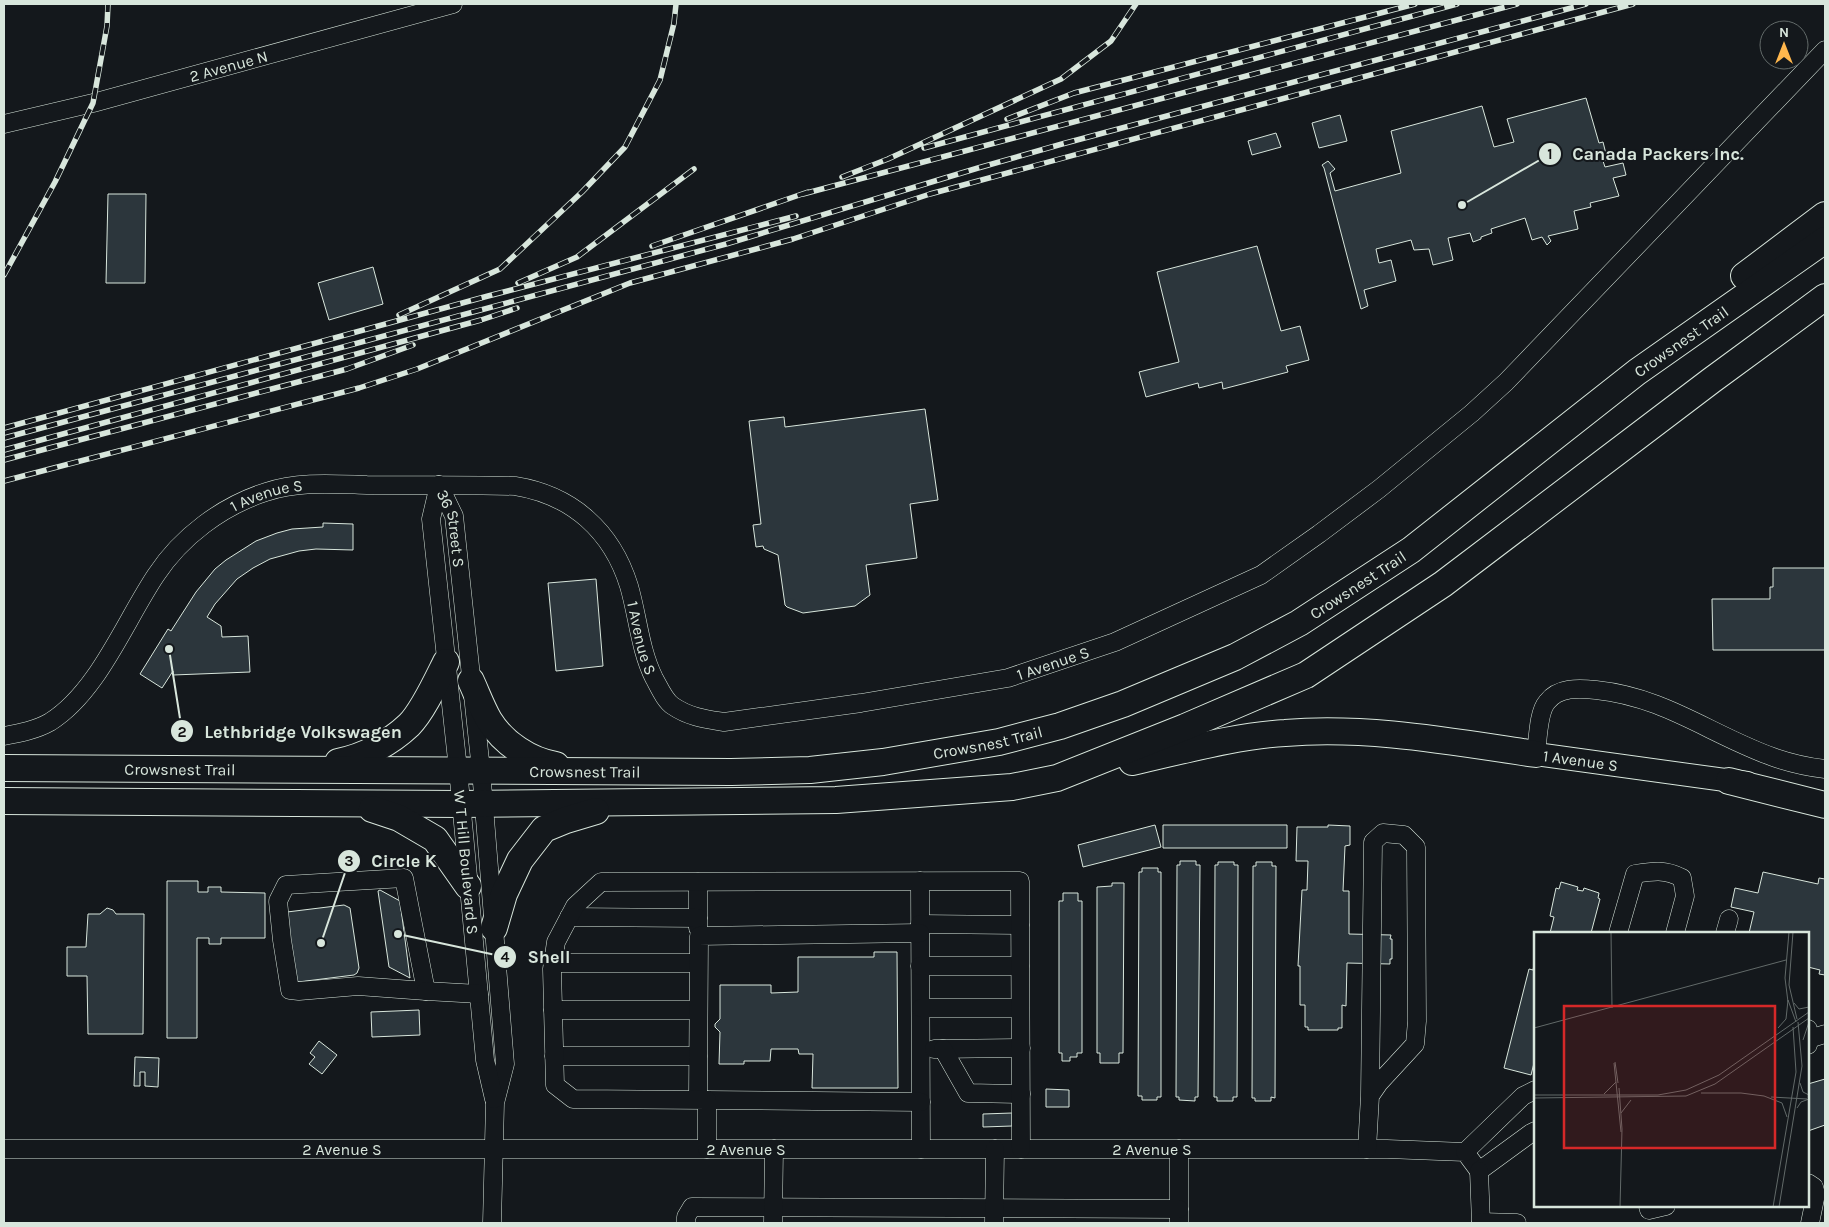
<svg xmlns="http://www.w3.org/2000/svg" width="1829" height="1227" viewBox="0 0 1829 1227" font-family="Karla,sans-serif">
  <rect width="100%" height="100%" fill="#14181c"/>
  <path fill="#2c363c" stroke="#d8e6dc" d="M1586,98L1599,143L1603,142L1606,154H1605L1607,160L1603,161L1605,167L1623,163L1626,175L1613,178L1619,196L1590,203L1591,207L1574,211L1578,229L1548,236L1551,241L1547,245L1542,237L1532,240L1525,218L1491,229L1492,233L1481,237V239L1473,242L1470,233L1448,238L1453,260L1433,265L1429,249L1414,250L1411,240L1376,249L1379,263L1391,260L1396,281L1364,290L1368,306L1361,309L1324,168L1322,165L1328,161L1335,169L1330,173L1335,191L1401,173L1391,131L1482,106L1494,147L1514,142L1507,119Z
    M1340,115L1347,141L1319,148L1312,123Z
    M1276,133L1281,147L1252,155L1248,141Z
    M108,194H146L145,283H106Z
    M1257,246L1281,331L1300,326L1309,360L1286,366L1288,372L1223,389L1222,382L1199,388L1198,383L1146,397L1139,372L1179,362L1157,272Z
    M373,267L383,304L329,320L318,283Z
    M925,409L938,500L910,504L917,558L866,565L870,595L855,606L803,613L787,607L785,605L778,555L764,549L763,546L756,547L753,525L761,524L749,421L784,417L785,427Z
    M323,523L353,524V550L316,549L299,551L270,559L253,568L237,579L215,604L207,617L221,626L222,637L248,636L250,672L173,675V671L162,688L140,674L168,629L171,631L196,592L215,569L226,560L256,541L277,533L292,529L323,527Z
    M1773,568H1825V650H1713L1712,599H1770V587H1773Z
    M596,579L603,666L556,671L548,583Z
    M1155,825L1161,847L1083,867L1078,845Z
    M1163,825H1287V848H1163Z
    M1328,825L1350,826V845L1345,846L1343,891H1349V934L1391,935L1390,939H1392V959H1390V964L1347,963L1346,1006L1342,1005V1028H1338V1030H1308V1027H1305V1005H1300V966H1298L1302,890H1307L1308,861H1296L1297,827H1328Z
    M1180,861H1196V865H1200L1198,1097H1195V1101L1179,1100V1097H1176L1177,865H1180Z
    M1218,862H1234V865H1238L1237,1097H1233V1101H1217V1097H1214L1215,865H1218Z
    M1256,862H1272V866H1276L1275,1098L1271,1097V1101H1255V1098H1252L1253,866H1256Z
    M1142,868H1158V872H1161V1097H1157V1100H1142V1096H1138L1139,872H1142Z
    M1763,872L1818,884L1819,878L1825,879V975L1819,974L1820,970L1808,967V933H1749L1754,912L1731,907L1735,888L1758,893Z
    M167,881H198V892H208V887H221V892L265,893V938H221V944H209V938H197V1038H167Z
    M1561,882L1578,887L1577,890L1583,891L1584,888L1599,893L1598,898L1600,899L1591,933H1550L1554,917L1550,916L1556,888L1559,889Z
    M1112,883H1124L1123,1053H1119V1063H1100V1053H1097V887L1112,886Z
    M380,890L400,901L410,978L389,967L378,891Z
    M1063,893H1078V901H1082V1053H1077V1057H1070V1061H1062V1053H1059V901H1063Z
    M344,905L350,908L359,968L357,973L354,975L298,982L292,980L287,912Z
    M107,908L113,910L116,914H144L143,1034H88L87,976H67V947H86L88,914H100Z
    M874,952H897L898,1088H812L813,1054H799L798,1049H771L770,1061H744V1064H719L720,1032L715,1027V1024L720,1019V985H771V993L798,992V957H874Z
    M1535,959V1059L1531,1075L1504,1068L1529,969L1533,970Z
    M419,1010L420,1035L372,1037L371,1012Z
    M319,1041L337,1055L322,1074L309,1064L315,1057L310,1053Z
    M135,1057L159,1058L158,1087L145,1086V1072H140V1086H134Z
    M1825,1079V1125L1808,1131V1084Z
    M1046,1089L1069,1090V1107H1046Z
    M1012,1113V1126L983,1127V1114Z"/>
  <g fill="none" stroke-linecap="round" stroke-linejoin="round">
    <g stroke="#d8e6dc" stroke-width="19">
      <g id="minor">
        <path id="s1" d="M4,124L93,103L453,4"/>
        <path id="s2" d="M439,485L454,516L481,770L505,1064L495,1103L492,1223"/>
        <path id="s3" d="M439,485L431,519L458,769L485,1060L494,1099"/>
        <path id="s4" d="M4,736C20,733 36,730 50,722C98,692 125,621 156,575C181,537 222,506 266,492C298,481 334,484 367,485C417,485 466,485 515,486C572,495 612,531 629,586C638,617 640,650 654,678C659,687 665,701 673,706C689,717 705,719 724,722L861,703L1008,678L1115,642L1261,575L1319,534L1379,489L1472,413L1506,382L1825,50"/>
        <path d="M1536,754C1538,740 1538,712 1547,702C1558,687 1579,688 1596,690C1665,697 1711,735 1773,757C1790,763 1808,767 1825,769"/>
        <path d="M404,878L426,991L358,986L299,991L290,990L282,940L278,901L286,885Z"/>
        <path d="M920,881L921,1149"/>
        <path d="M698,882V928"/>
        <path d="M569,917L698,918"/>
        <path d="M920,924L1020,925"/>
        <path d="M1618,933L1635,874C1653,871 1665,869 1682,878L1685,896L1675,933"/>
        <path d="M1725,933L1729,919"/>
        <path d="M553,963H698"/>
        <path d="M920,966H1020"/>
        <path d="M426,991L479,994"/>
        <path d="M921,1008H1020"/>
        <path d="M553,1010H698"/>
        <path d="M1808,1029L1809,1039L1808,1045"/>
        <path d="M1809,1039L1825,1034"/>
        <path d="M934,1049L1021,1048"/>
        <path d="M943,1049L968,1093L1021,1094"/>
        <path d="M554,1056H698"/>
        <path d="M698,1099L699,936L920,933"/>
        <path d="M707,1100L921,1102"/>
        <path id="s5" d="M4,1149H1387L1465,1152L1479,1171"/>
        <path d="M707,1149V1100L573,1099L555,1085L552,969L556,942L575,906L601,882L1020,881L1021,1149"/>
        <path d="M1179,1149V1223"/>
        <path d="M1367,1149L1370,1096L1379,1083L1415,1044L1417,1021L1416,847L1404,835L1383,833L1373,842L1370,1096"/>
        <path d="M1465,1152L1523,1096L1535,1090"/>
        <path d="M1479,1171L1531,1133L1535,1131"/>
        <path d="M1479,1171L1481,1223"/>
        <path d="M1808,1183L1814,1187L1816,1194L1810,1223"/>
        <path d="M1648,1206L1649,1210L1666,1206"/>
        <path d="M1481,1222L1517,1223"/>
        <path d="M686,1223V1217L692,1207L1179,1209"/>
        <path d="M773,1223L774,1149"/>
        <path d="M994,1223L995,1149"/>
      </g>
    </g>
    <g stroke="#d8e6dc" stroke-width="24">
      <g id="major">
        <path id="s6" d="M1536,754L1747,783"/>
      </g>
    </g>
    <g stroke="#d8e6dc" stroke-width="28">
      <g id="highway">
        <path d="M1744,276L1825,215"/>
        <path d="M471,681C477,694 482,708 489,720C503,743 530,761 556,765"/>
        <path d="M338,762C364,757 390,743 409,725C423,711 437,680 446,662"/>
        <path d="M1132,762C1182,751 1234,736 1285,733C1369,726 1453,742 1536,754"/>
        <path id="s7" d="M4,768L731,772L810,770L883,762L999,742L1060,726L1123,704L1235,657L1299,623L1411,550L1637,372L1825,240"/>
        <path d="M1729,781L1825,805"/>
        <path d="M4,801L460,804L836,800L1012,787L1057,778L1185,727L1306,675L1443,584L1712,380L1825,297"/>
        <path d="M372,809L399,818L435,839L468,886"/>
        <path d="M494,928L504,894L520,860L544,829L566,820L596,811"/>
      </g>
    </g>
    <use href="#minor" stroke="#14181c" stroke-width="18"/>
    <use href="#major" stroke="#14181c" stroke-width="22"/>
    <use href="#highway" stroke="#14181c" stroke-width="26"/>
    <g stroke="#d8e6dc" stroke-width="5.5">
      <path id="rail" d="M1007,119L1074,93L1415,4
        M924,148L1457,4
        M842,177L888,159L1061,79L1111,41L1136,4
        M803,194L1517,4
        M652,246L808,192
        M4,275L55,182L93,103L107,26L108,4
        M518,283L577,257L694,169
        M399,315L500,269L582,192L625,147L660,80L674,23L676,4
        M4,428L488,296L796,216
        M4,438L726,244L978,168L1062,144L1586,4
        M4,450L481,320L517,308
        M4,460L347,369L413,345
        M4,481L359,388L417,369L630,283L793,239L930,194L1633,4"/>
    </g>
    <use href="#rail" stroke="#14181c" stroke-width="4" stroke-dasharray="11" stroke-linecap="butt"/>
  </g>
  <g text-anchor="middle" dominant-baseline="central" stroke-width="4" stroke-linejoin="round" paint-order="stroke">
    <g font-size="16" fill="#d8e6dc" stroke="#14181c">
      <text stroke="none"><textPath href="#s1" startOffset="232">2 Avenue N</textPath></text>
      <text stroke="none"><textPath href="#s7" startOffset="1796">Crowsnest Trail</textPath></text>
      <text stroke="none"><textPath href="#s4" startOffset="371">1 Avenue S</textPath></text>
      <text stroke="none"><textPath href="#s2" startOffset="46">36 Street S</textPath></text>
      <text stroke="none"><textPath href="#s7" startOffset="1391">Crowsnest Trail</textPath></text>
      <text stroke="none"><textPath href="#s4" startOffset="835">1 Avenue S</textPath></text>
      <text stroke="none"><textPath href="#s4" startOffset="1300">1 Avenue S</textPath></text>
      <text stroke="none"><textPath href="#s7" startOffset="986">Crowsnest Trail</textPath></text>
      <text stroke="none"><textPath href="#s6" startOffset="45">1 Avenue S</textPath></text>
      <text stroke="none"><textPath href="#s7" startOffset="176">Crowsnest Trail</textPath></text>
      <text stroke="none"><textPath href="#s7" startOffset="581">Crowsnest Trail</textPath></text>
      <text stroke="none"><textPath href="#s3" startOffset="380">W T Hill Boulevard S</textPath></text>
      <text stroke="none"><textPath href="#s5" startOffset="338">2 Avenue S</textPath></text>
      <text stroke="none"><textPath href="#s5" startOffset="742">2 Avenue S</textPath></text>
      <text stroke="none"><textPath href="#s5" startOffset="1148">2 Avenue S</textPath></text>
    </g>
  </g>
  <g transform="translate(1534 932)">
    <rect width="275" height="275" fill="#14181c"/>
    <path fill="none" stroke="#626a69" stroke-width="1" d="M77,0L78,76M259,0L255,53L263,87M254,68L262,90M254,70L251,46L255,0M260,71L265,77L275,75M0,96L252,28M244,96L252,87L254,68M269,108L275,90M81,130L84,151M80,131L87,200M266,151L269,160L275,163M85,156L88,197L86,275M167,161H207M207,161L230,164M70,162L82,150M0,163H124L152,158L185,143L275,80M230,164L248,171L253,185M237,165L273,167M0,166L152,164L181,152L275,86M263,176L267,170L275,167M87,181L97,168M239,275L262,140L259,95M245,275L268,134L264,90"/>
    <path fill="#d62828" fill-opacity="0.15" stroke="#d62828" stroke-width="2.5" d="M30,74H241V216H30Z"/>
    <rect width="275" height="275" fill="none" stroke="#d8e6dc" stroke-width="2.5"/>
  </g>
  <path fill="none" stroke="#d8e6dc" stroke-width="2" d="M1462 205L1550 154M169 649L182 731M321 943L349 861M398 934L505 957"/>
  <g fill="#d8e6dc" stroke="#14181c" stroke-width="2">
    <circle cx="1462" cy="205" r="5"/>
    <circle cx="169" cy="649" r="5"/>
    <circle cx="321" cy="943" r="5"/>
    <circle cx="398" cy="934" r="5"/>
    <circle cx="1550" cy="154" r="12"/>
    <circle cx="182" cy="731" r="12"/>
    <circle cx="349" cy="861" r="12"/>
    <circle cx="505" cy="957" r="12"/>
  </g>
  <g font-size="15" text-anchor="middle" font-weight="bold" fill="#111">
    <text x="1550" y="159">1</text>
    <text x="182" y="737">2</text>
    <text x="349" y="866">3</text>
    <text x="505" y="962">4</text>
  </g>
  <g font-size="18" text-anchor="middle" font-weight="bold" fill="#d8e6dc" stroke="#14181c" stroke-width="4" stroke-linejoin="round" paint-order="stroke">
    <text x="1658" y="160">Canada Packers Inc.</text>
    <text x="303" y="738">Lethbridge Volkswagen</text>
    <text x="404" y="867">Circle K</text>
    <text x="549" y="963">Shell</text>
  </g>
  <rect width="1829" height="1227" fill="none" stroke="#d8e6dc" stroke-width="10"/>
  <g transform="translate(1784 45)"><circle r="24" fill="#14181c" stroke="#626a69"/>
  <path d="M0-4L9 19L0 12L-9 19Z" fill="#ffb74d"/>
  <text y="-8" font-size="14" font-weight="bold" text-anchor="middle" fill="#d8e6dc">N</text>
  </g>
</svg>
